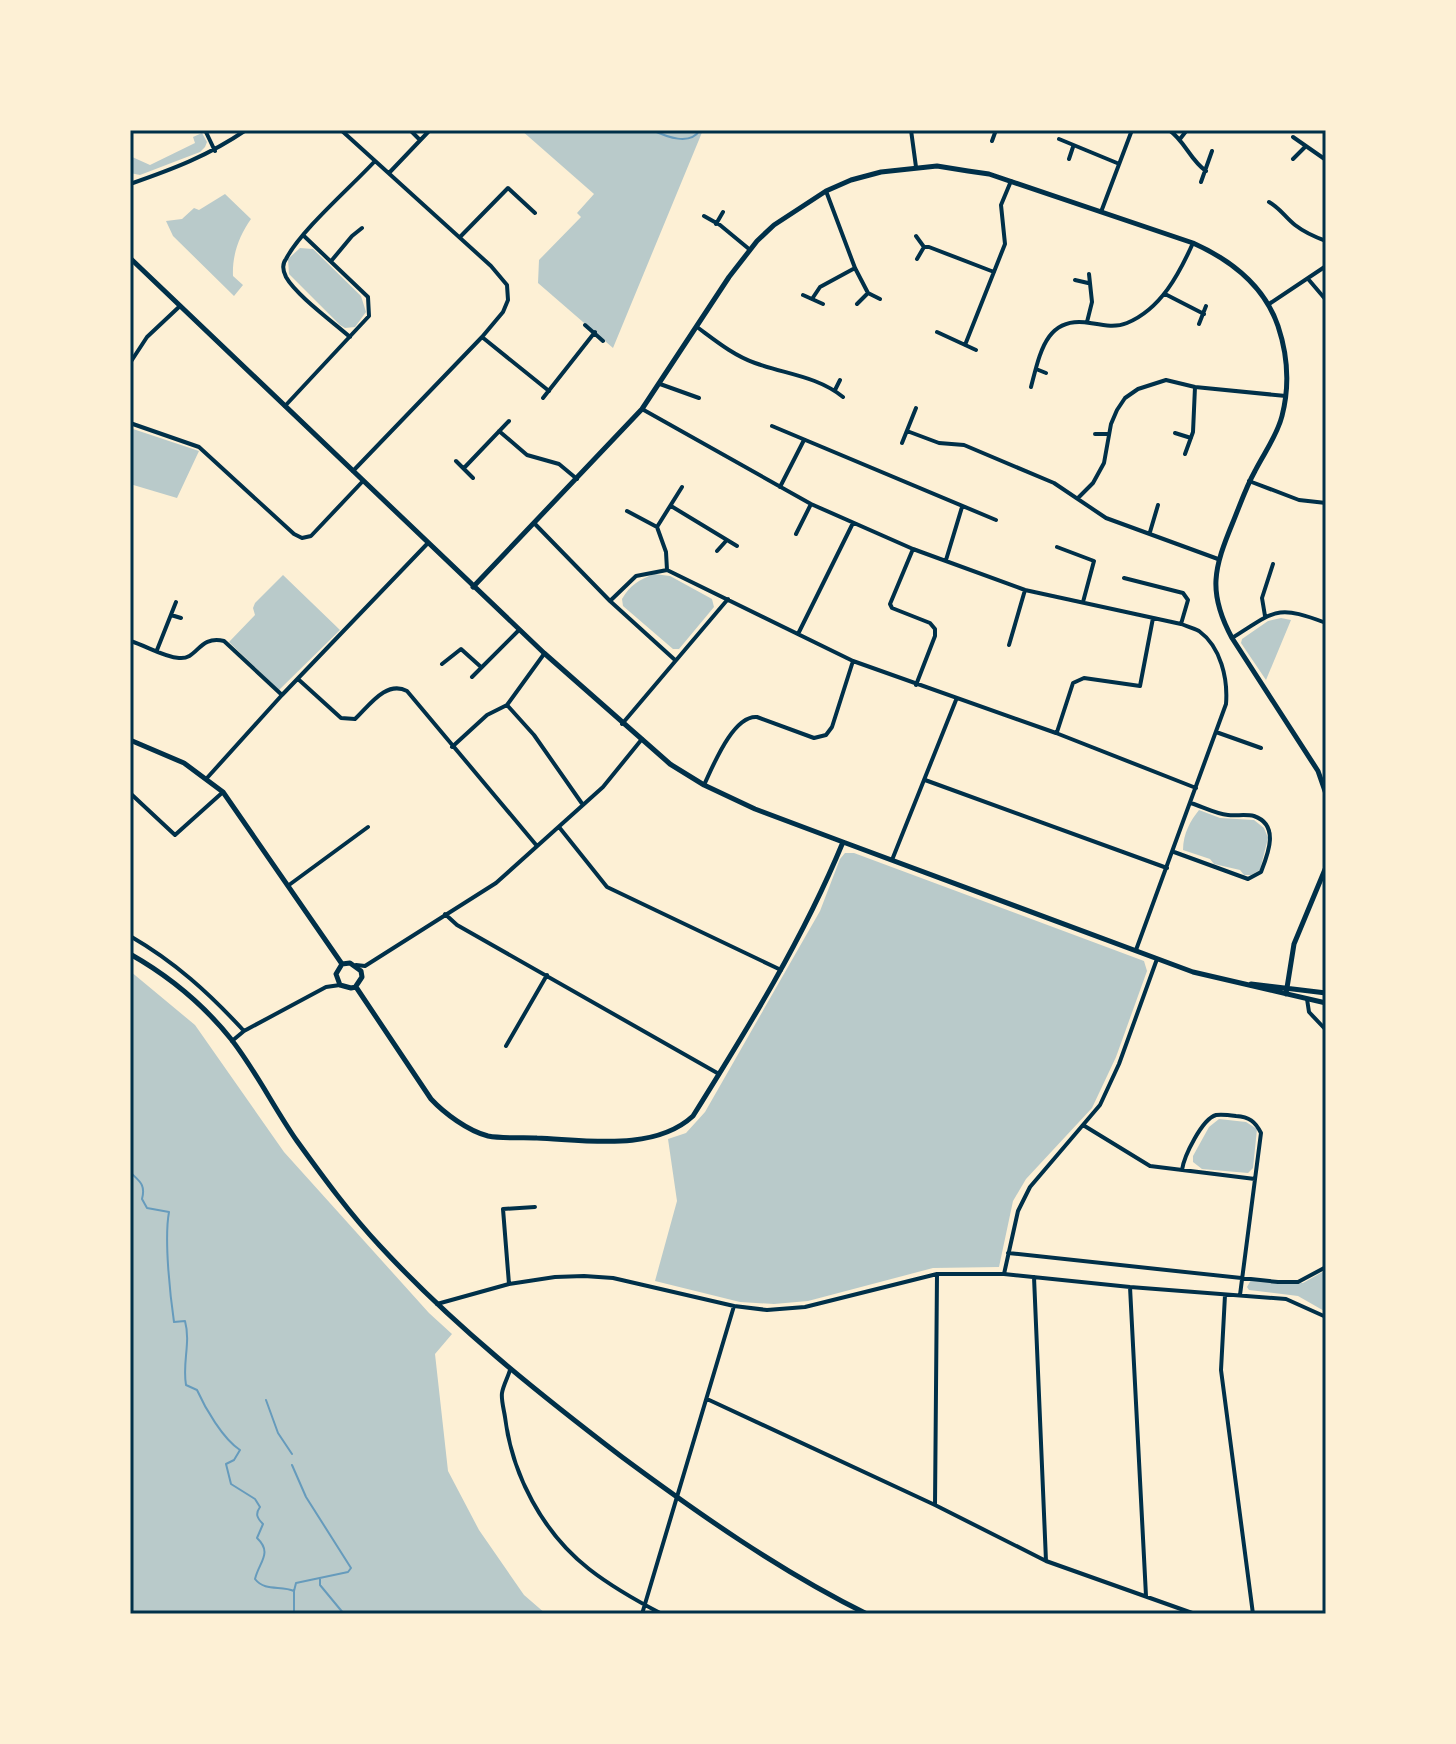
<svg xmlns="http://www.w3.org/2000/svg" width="1456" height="1744" viewBox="0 0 1456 1744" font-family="'Public Sans',sans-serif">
  <rect width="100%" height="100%" fill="#fdf0d5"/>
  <path fill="#b9caca" d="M521,130H703L613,348L538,283L539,260L581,217L577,213L594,194Z
    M202,133L207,142L205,147L200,152L140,175L130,173V156L150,165L195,143L193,137Z
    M225,194L251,219C239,236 232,255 233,276L243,285L234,296L173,236L166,221L182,219L194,208L199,210Z
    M300,248L313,249L361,296L366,312L355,327L345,328L340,325L289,274L288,259Z
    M130,428L199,451L177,498L130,484Z
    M654,574L670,576L712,599L714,607L679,649H673L623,606L622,599C630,585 639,580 654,574Z
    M283,575L340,630L279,690L229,642L255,615L253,608L255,603Z
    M1281,618L1291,620L1266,680L1241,643L1242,639L1268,621Z
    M1199,810L1220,818L1254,820L1264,828L1268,838L1260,870L1251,875H1244L1240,870L1214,864L1210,859L1183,850C1183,833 1191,820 1199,810Z
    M845,853H854L1144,961L1147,971L1116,1057L1092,1108L1026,1179L1013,1201L999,1267L933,1268L808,1301L774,1304L740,1302L655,1281L677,1201L668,1139L686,1133L705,1112L820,911L840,859Z
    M130,971L195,1025L284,1152L429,1313L452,1334L435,1354L448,1471L479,1530L524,1595L546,1614H130Z
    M1219,1119L1246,1122L1257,1129L1253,1168L1248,1173L1202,1169L1193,1162V1156L1209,1127Z
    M1326,1270V1312L1298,1296L1249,1290L1247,1287L1251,1280L1303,1283Z"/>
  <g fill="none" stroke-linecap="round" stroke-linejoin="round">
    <path stroke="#669bbc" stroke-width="2" d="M652,130C667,137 690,146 700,130
      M130,1141V1151
      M130,1172C139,1181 146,1184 142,1199L147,1208L169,1212C164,1239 170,1294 174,1322L185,1321C191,1343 182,1363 186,1385L197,1390C205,1408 223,1439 240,1450L234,1460L226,1464L231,1484L255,1499L260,1507C255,1514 257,1518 263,1524L257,1538C273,1553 259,1562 255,1579C265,1592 281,1585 294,1591V1614
      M266,1400L278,1433L292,1454
      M292,1465L306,1497L351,1568L348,1572L296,1583L294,1591
      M320,1579V1585L344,1614"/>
    <path stroke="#003049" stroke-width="4" d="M205,130L215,151
      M341,130L491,266L507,285L508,300L503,312L482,337L353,471
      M410,130L419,139
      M911,130L916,167
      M1008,130L1012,131
      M1169,130C1185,141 1190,160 1206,171
      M1293,137L1326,160
      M1059,139L1117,163
      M1180,139L1187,130
      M992,141L996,130
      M1069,159L1073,147
      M1293,159L1305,147
      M389,173L430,130
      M1201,182L1212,151
      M130,184C173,169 208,156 246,130
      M826,191L855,268L868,293L880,299
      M1269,202C1280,208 1285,217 1295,225C1304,232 1315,237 1326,241
      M1101,212L1132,130
      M704,216L720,225L749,249
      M716,224L723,212
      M916,236L924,247L917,259
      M460,237L508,188L535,213
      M924,247H929L994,272
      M332,260L352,236L362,228
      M1075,280L1088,283
      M1309,280L1326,300
      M1165,294L1204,314
      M803,295L823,304
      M812,299L820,287L855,268
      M857,304L868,293
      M1269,304L1326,266
      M1087,322L1092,302L1089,274
      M1199,324L1206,306
      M585,325L603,341
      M697,327C716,341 733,355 755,363C785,374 817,376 843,397
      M937,332L976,350
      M350,337C333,322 296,295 286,277C283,271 282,264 286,259C301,230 351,187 375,161
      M482,337L549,391
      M965,345L1005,244L1001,205L1011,181
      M130,363L147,337L180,306
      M1036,369L1046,373
      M660,384L699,398
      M1031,387C1040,353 1046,315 1090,323C1102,325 1115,328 1127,323C1161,309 1179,274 1193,243
      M835,390L840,380
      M543,398L595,332
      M285,406L369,316L368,297L304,236
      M642,409L811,504L913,549L1025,590L1181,624C1186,626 1194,628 1199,631C1221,647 1228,679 1226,704L1136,950
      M130,423L199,447L294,534L302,538L311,536L363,481
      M772,426L996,520
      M499,431L527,455L559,464L577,479
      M907,431L939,443L964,445L1054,483L1106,518L1218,559
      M1175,433L1191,438
      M1095,434H1109
      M902,443L916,408
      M1185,454L1193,432L1195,387
      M456,461L473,478
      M464,468L509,421
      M1249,481L1299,500L1326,503
      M780,487L804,440
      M1078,498L1093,483L1104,463L1111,424L1117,410L1125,398L1138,389L1166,380L1195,387L1286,396
      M671,506L737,546
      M627,511L657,527L666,552L667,570
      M534,523L610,601L675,660
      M657,527L682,487
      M1150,532L1158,505
      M796,534L811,504
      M1057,547L1094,561L1083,602
      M913,549L890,604L892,608L930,623L935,629V636L916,685
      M717,551L726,541
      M946,560L962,507
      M1124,578L1183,593L1188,600L1181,624
      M610,601L636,576L667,570L853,661L1056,733L1196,788
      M171,615L181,618
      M1265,616L1262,598L1273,564
      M798,634L853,523
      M1232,638C1275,611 1276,604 1326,623
      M130,641C145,645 163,657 179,658C198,660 198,635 224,641L282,695
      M1009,645L1025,590
      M157,650L176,602
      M442,664L461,649L481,667
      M472,677L519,630
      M298,679L341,718L355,719C369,706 386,680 407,691L537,846
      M507,705L534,735L583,805
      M622,724L728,599
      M1057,732L1073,683L1084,678L1140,686L1153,618
      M1216,732L1261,748
      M452,747L487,715L507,705L544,654
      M207,778L282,695L427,544
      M925,780L1167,868
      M704,785C713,766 733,715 757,717L814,738L826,735L832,727L853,661
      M130,793L175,835L223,792
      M559,827L607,887L781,970
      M1174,852L1248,879L1261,872C1268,854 1280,825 1254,816C1246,814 1236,816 1228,815C1216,814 1203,807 1191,803
      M892,860L956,700
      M289,885L368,827
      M445,914L457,925L719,1074
      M130,936C175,962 209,993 244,1031
      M356,965L365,966L496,883L603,787L642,739
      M1307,999L1309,1012L1326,1030
      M232,1041L244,1031L326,987L340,985
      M506,1046L547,975
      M1083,1125L1150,1166L1255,1179
      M1182,1170C1184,1156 1202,1119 1216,1115C1222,1114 1229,1115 1236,1116C1249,1117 1255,1121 1261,1133L1240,1295
      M1008,1253L1278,1282H1298L1326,1267
      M1004,1274L1018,1211L1030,1187L1100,1105L1119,1064L1157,959
      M1034,1277L1046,1561
      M509,1284L503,1209L535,1207
      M1130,1287L1146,1596
      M1225,1295L1221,1370L1253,1614
      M437,1304L509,1284L555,1277L584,1276L613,1278L734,1306L767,1310L805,1307L937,1274H1004L1130,1287L1286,1299L1326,1317
      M510,1370C508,1377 503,1386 502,1393C501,1400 504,1410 505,1417C512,1475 543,1533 589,1569C612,1587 637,1601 662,1614
      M707,1399L935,1505L1046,1561L1195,1614
      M935,1505L937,1274
      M642,1614L734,1306"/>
    <path stroke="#003049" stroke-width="5" d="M130,258L544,653L670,764L704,785L755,809L843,842L1193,972L1326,1003
      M473,587L642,409L729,277L757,241L774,225L826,191L851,180L881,172L937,166L968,171L989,174L1193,243C1231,260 1264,285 1278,326C1288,356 1290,385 1282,416C1277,436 1264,453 1255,471C1246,487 1240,505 1233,522C1214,568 1207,592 1232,638L1318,771L1326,794
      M130,740L184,763L223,792L342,964
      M130,954C169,976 203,1004 231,1039C256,1071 274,1108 297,1141C323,1177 350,1214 380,1246C453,1325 537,1392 622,1457C699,1514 780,1571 867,1614
      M342,964L336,974L340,985L351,988L356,987
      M342,964L350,963L361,971L362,977L356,986
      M1251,984L1326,993
      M356,987L431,1099C444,1113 468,1131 488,1136C503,1139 522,1137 537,1138C586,1140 654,1152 693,1116C748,1028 803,939 843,842
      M1286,994L1294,944L1326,867"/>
  </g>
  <rect width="1456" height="1744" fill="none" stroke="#fdf0d5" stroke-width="264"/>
  <rect x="132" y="132" width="1192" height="1480" fill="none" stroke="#003049" stroke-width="3"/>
</svg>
